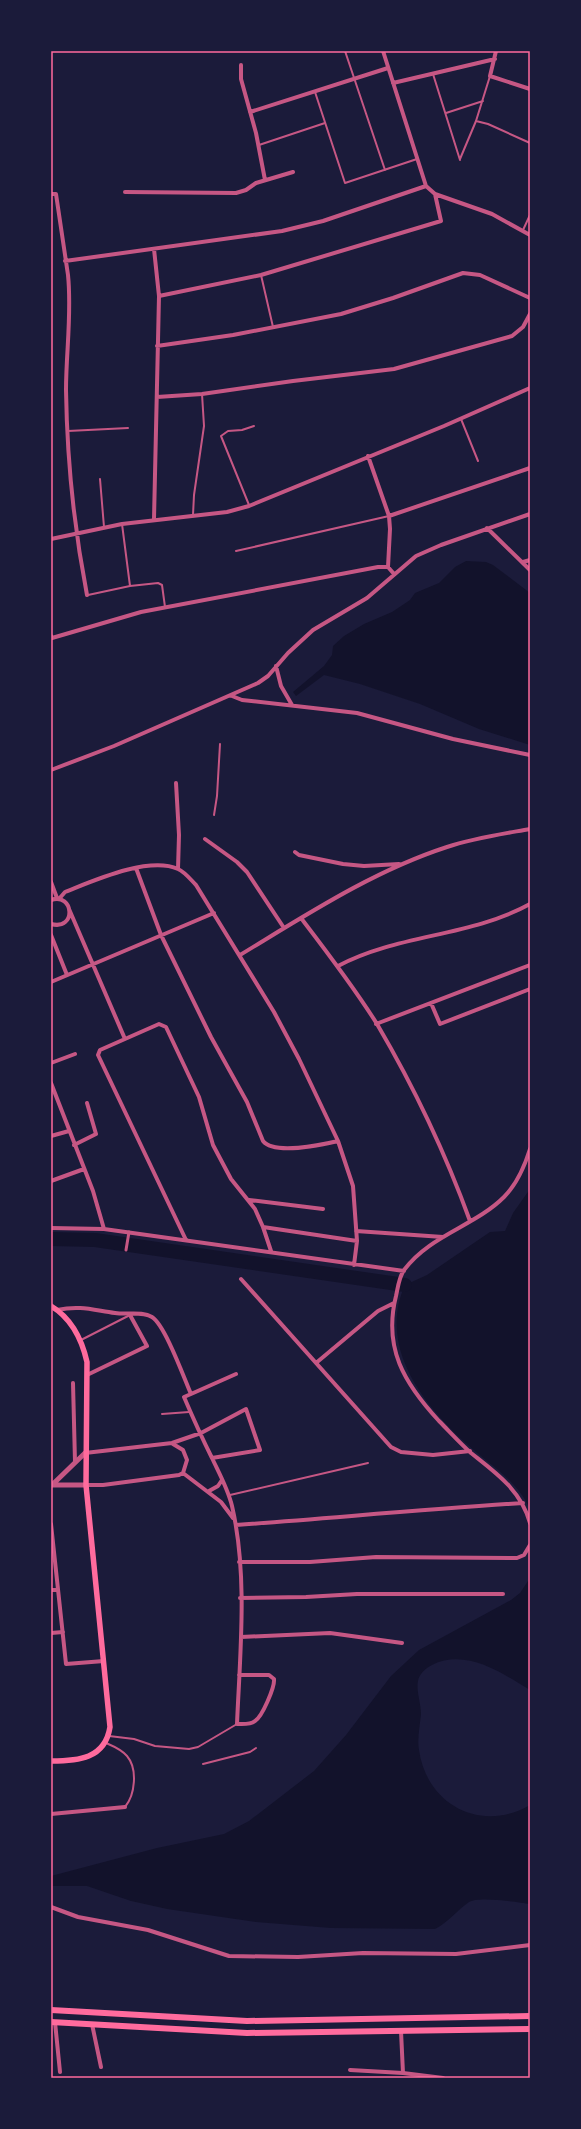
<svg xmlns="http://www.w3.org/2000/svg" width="581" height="2129" viewBox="0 0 581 2129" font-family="Spectral,serif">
  <rect width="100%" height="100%" fill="#1b1b3a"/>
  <path fill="#12122b" d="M466,561L486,562L493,565L530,593V745L479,729L420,704L360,684L324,675L296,696L293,692L324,666L332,655L333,646L344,636L364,624L392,612L410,600L415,593L439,583L455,567Z
    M530,1189V1510C519,1482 490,1465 468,1445C424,1406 377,1347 405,1285L427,1275L490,1232L505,1231L513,1213Z
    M530,1578V1690C502,1673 466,1648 432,1665C426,1668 419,1674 418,1681C416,1691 421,1703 421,1714C420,1725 417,1739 419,1750C427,1806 482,1833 530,1805V1904C518,1902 478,1896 469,1902C456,1911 449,1922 435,1929L331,1928L256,1922L167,1909L131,1901L87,1886H51V1876L157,1848L224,1834L249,1821L314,1771L346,1735L391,1676L419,1650L511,1600L520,1593Z"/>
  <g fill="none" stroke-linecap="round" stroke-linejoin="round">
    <path stroke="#12122b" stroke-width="14" d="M51,1239L95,1240L405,1285"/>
    <path stroke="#c65784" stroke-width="2" d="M345,51L385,170
      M433,74L460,160
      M315,92L345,183L417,159
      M446,113L483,101
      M476,121L488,124L530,143
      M259,145L325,123
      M460,159L476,121L490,76
      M523,230L530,215
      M261,275L273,327
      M461,419L478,461
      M68,431L128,428
      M100,479L104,527
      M249,505L221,436L228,431L242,430L254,426
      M193,515L194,495L204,426L202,394
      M122,524L130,586
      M236,551L389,516
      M88,595L130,586L158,583L162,585L165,607
      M214,815L217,796L220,744
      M81,1340L130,1315
      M162,1414L189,1412
      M230,1495L368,1463
      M109,1736L134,1739L155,1746L189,1749L198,1747L237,1724
      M106,1743C113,1746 121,1749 127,1756C138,1769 135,1795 125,1807
      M203,1764L250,1752L256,1748"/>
    <path stroke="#c65784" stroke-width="3" d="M126,1250L129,1232"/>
    <path stroke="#c65784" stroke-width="4" d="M383,51L426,186
      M496,51L490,76L530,89
      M241,65V79L256,133L265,180
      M393,83L495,59
      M250,112L388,68
      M426,186L435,194L492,214L530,235
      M125,192L236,193L246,190L256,183L293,172
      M51,194H56C60,221 64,248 68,275C72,313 66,352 66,390C67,459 74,528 87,595
      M154,249L159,296L154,519
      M65,261L282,231L323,221L426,186
      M159,296L261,275L441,221L435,194
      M157,346L233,335L341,314L393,298L463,273L480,275L530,298
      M157,397L202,394L293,381L394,369L512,336L523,327L530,314
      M368,456L389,516L390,529L388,567
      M389,516L530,468
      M487,528L530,570
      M51,539L122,524L227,512L249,506L444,426L530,388
      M523,562L530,560
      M51,636L52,638L141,612L378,567H388L394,574
      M276,666L281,686L292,705
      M232,696L242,700L357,713L453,739L530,755
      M51,770L114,746L258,683L268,676L288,653L313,630L367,598L416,556L441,545L530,514
      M176,783L179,835L178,869
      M205,839L237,862L247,872L284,928
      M295,852L299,855L343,864L364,866L399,864
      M136,868L161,935L211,1037L247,1102L263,1141C274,1155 321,1145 338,1141
      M51,882L57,898
      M59,899L65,892C93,881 148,856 178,869C185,872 191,880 196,885L274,1012L299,1059L338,1141L353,1186L357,1241L354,1265
      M51,900C74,892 77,931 51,924
      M69,909L125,1039
      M301,918C327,952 354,987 377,1024C414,1087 445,1152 470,1221
      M51,935L67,975
      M240,955C306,915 373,871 447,847C474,838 502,834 530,829
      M338,966C398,934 470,937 530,904
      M51,982L214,913
      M431,1003L440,1024L530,989
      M376,1024L530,965
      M51,1063L75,1054
      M51,1083L93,1191L104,1229
      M51,1136L69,1131
      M74,1145L96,1134L87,1103
      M530,1149C525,1165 516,1185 504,1197C475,1226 430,1235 404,1270C399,1277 398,1287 396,1296C383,1348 404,1383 439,1421C449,1431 460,1443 471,1453C496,1473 521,1490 530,1523
      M51,1181L84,1169
      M249,1200L323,1209
      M263,1227L357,1241
      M51,1228L104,1229L404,1271
      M356,1231L443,1237
      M186,1240L98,1055L100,1050L159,1024L166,1027L199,1097L213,1145L231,1179L255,1209L263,1227L271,1251
      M241,1279L391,1447L401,1452L433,1455L470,1451
      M57,1310C80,1305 93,1310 115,1313C127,1315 142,1311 152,1317C165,1325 184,1378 191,1394L184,1397C193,1418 202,1438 212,1458C219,1473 228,1489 232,1506C248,1575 240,1653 237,1724C243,1724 250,1725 255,1721C262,1717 275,1687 274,1679L269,1675H239
      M316,1363L378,1311L394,1303
      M87,1375L147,1346L130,1315
      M73,1383L75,1462
      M191,1394L236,1374
      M85,1453L172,1443L201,1433L246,1409L260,1450L212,1458
      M183,1473L221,1502L233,1518
      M86,1485H103L179,1475L183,1473L187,1460L183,1450L173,1444
      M209,1491L218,1486L222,1480
      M51,1524L66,1664L104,1661
      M236,1525C332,1518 427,1509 523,1503
      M239,1562H310L376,1557L517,1558L524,1555L530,1545
      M51,1590H58
      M240,1598L306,1597L357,1594H503
      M51,1633L63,1632
      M241,1637L330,1633L402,1643
      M51,1814L125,1807
      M51,1907L78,1917L148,1930L229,1956L298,1957L363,1953L456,1954L530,1945
      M55,2022L60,2072
      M92,2024L101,2067
      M401,2031L403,2073
      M350,2070L403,2073L443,2078"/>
    <path stroke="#c65784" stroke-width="5" d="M52,1485L85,1453
      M52,1485H86"/>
    <path stroke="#ff6b9d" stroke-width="5.5" d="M51,1306C71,1318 82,1340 87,1362L86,1485L110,1727C105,1759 78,1761 51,1761"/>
    <path stroke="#ff6b9d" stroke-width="6" d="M51,2010L247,2021L530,2016
      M51,2022L247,2033L530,2029"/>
  </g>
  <rect width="581" height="2129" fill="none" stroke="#1b1b3a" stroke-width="104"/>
  <rect x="52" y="52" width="477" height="2025" fill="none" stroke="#ff6b9d" stroke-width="1.5"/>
</svg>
